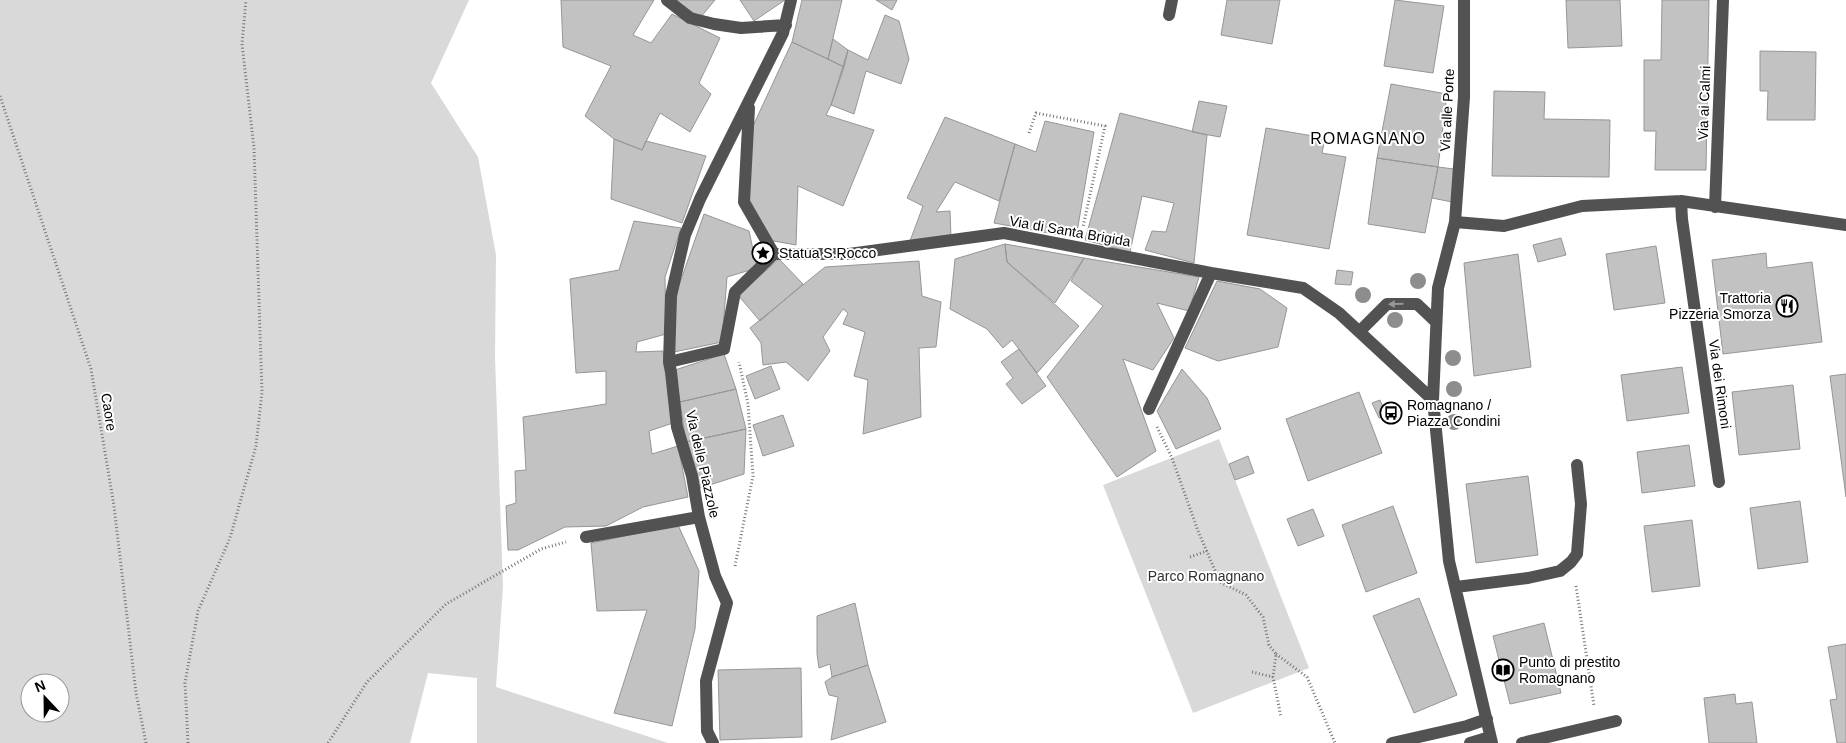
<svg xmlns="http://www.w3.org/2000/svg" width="1846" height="743" viewBox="0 0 1846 743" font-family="Arial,sans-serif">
  <rect width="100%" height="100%" fill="#fff"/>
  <path fill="#d9d9d9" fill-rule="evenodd" d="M0,0H469L431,83L478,157L496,255L495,357L503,587L496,687L668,743H477V678L428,673L410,743H0ZM30,683H60V713H30Z
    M1219,439L1309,668L1193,713L1103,485Z"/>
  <path fill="#c2c2c2" stroke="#969696" d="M561,0H654L633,35L651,43L672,14L720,38L699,83L711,94L690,132L660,113L642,150L614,139L585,116L611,66L563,47Z
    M676,0H715L700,18Z
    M740,0H785L754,21Z
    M802,0H842L828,59L792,42Z
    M876,0H897L892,10Z
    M1227,0H1280L1272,44L1221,35Z
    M1395,0L1444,6L1433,73L1384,66Z
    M1566,0H1620L1622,46L1568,48Z
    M1662,0H1709L1706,170H1655L1656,131H1644V60H1661Z
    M885,15L899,21L909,59L901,84L866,71L854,114L831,105L848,50L868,60Z
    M833,39L848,50L844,67L828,59Z
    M792,42L844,67L831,105L826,115L874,130L843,206L798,186L796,245L768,240L748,203L753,126Z
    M1760,51L1816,52L1815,120H1767L1768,91H1760Z
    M1391,84L1447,94L1438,167L1377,158Z
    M1494,91L1545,92L1544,119L1610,120L1609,177L1492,176Z
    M1199,101L1227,106L1220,137L1192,132Z
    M1120,113L1207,135L1194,263L1145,250L1152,231L1166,232L1174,203L1142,196L1130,252L1085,240Z
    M945,117L1015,144L999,201L955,182L936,212L950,211L951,237L910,241L923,206L907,198Z
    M1045,121L1094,132L1076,238L994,223L1015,144L1036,152Z
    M1266,128L1325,138L1322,153L1346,157L1329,249L1247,235Z
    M614,139L642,150L646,141L706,156L682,223L611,199Z
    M1377,158L1438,167L1425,233L1368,224Z
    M1438,167L1454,169L1452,202L1432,198Z
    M704,214L749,231L757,268L727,277L722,342L674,352L676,294Z
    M634,221L681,228L665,277L666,334L637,342L636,352L663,351L673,423L649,431L652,454L678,446L688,497L643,507L606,526L565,527L518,550H508L506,506L516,503L515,471L526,470L523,417L606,404V371L576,373L570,279L619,270Z
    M1561,238L1566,255L1538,262L1533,245Z
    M1005,244L1007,262L1079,326L1037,373L1012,340L1003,348L987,329L950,309L955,259Z
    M1005,244L1084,258L1055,303L1007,262Z
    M1656,246L1665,303L1614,310L1606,254Z
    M1766,253L1767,268L1812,262L1822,342L1723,354L1712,260Z
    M1518,254L1531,367L1474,376L1464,263Z
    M1084,258L1199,277L1189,311L1157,303L1174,338L1153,370L1123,359L1156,451L1117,477L1047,377L1103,306L1071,281Z
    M779,259L803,284L760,321L738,295Z
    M919,261L922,296L941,302L936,347L919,348L921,417L863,434L868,380L854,376L865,332L843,324L848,313L843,309L823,337L830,351L808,381L786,362L763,365L761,343L750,328L825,267Z
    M1337,270L1353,272L1351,285L1335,284Z
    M1217,281L1260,289L1287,308L1278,347L1218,361L1185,348Z
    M1019,349L1046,386L1022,404L1006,384L1013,378L1001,362Z
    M724,354L736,389L680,402L675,370Z
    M771,366L780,389L755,399L746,376Z
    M1682,367L1689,413L1627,421L1621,375Z
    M1182,369L1207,398L1221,429L1176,449L1157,411Z
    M1846,374V497L1830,376Z
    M1793,385L1800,449L1739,455L1732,392Z
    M736,389L746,429L686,442L680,402Z
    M1359,392L1382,453L1308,481L1286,419Z
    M1380,400L1387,416L1379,418L1372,403Z
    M783,415L794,446L763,456L753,425Z
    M746,429L744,474L697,489L686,442Z
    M1689,445L1695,486L1642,493L1637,452Z
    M1248,456L1254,473L1235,480L1229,464Z
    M1528,476L1538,555L1476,563L1466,484Z
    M1800,501L1808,562L1758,569L1750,508Z
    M1393,506L1417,573L1366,592L1342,525Z
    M1313,509L1324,536L1298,546L1287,519Z
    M1692,520L1700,586L1652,592L1644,526Z
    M678,525L699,571L695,629L672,726L614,713L647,610L597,611L591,543Z
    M1419,598L1457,695L1414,713L1373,616Z
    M855,603L868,665L832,677L830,664L819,668L817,654V616Z
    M1544,623L1561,693L1510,704L1493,636Z
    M1846,644V743H1837L1830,700L1837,699L1828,647Z
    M868,665L886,722L831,740L838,697L829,695L825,682L832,677Z
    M801,668L802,737L720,740L718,670Z
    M1735,694L1736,704L1752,702L1757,743H1709L1704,698Z"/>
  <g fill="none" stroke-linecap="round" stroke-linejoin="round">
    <path stroke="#747474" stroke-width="3" stroke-dasharray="1 2.5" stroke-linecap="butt" d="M0,96L91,369L114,506L136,693L146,743
      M1029,133L1036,113L1105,126L1083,227
      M1157,427L1172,458L1198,531L1220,582L1246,595L1263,617L1269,645L1276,654L1273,677L1281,717
      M1190,557L1207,551
      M735,566L753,476L748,404L739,362
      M1576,586L1594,706
      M1276,654L1307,677L1335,743
      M1252,672L1273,677
      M188,743L185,683L198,611L230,538L256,446L262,392L254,148L242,44L246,0
      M328,743L367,682L446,604L541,549L566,542"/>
    <path stroke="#525252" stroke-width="12" d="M667,0L690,18L714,24L741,28L786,25
      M1464,0V97L1455,222L1438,288L1433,400L1449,561L1492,743
      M1169,15L1172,0
      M749,108L744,202L774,254
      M1681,201L1682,219L1719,482
      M1715,207L1723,0
      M1455,222L1504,226L1582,206L1681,201L1846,225
      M1360,331L1387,304H1417L1436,322
      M669,362L724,349L735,292L774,254H849L1004,233L1211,273L1303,288L1339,313L1433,400
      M1149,409L1211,273
      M586,537L699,517
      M1456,587L1528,578L1560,571L1571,562L1577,554L1581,504L1577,465
      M713,743L707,731L706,681L727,603L715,576L699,517L692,476L677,427L671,372L669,362L671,296L685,235L700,199L783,33L791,0
      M1392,743L1467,726L1487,719
      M1470,743L1490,737
      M1522,743L1616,721"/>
  </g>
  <g fill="#8d8d8d">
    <circle cx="1418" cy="281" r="8"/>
    <circle cx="1363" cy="295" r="8"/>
    <circle cx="1395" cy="320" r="8"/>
    <circle cx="1453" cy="358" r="8"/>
    <circle cx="1454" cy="389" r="8"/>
    <circle cx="1454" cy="422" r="8"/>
  </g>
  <defs><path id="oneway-solid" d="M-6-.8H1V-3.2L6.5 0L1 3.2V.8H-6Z" transform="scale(1.25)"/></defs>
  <use fill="#979797" href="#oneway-solid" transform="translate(1396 304) rotate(179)"/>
  <defs>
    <g id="sight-ring" transform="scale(1.125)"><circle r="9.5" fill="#fff" stroke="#000" stroke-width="1.5"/><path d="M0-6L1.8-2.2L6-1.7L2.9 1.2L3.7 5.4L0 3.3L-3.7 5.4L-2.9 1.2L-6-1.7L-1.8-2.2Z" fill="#000"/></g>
    <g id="restaurant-ring" transform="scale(1.125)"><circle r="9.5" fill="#fff" stroke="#000" stroke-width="1.5"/><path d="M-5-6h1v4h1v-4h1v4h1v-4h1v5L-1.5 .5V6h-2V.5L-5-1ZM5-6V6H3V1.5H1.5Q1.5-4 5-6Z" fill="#000"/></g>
    <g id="bus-ring" transform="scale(1.125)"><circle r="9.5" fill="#fff" stroke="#000" stroke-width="1.5"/><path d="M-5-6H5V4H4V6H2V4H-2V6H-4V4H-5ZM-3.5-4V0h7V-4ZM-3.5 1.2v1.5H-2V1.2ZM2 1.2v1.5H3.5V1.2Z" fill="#000"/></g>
    <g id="library-ring" transform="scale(1.125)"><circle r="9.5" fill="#fff" stroke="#000" stroke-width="1.5"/><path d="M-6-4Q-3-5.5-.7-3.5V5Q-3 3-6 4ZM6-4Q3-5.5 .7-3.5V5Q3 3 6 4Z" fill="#000"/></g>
  </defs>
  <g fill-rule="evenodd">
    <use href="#sight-ring" x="763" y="253"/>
    <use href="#restaurant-ring" x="1787" y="306"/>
    <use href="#bus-ring" x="1391" y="413"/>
    <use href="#library-ring" x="1503" y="670"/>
  </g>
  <g text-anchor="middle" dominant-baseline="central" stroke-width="4" stroke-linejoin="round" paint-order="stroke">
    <g font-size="14" fill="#000" stroke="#fff">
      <text transform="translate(1704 103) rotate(-88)">Via ai Calmi</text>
      <text transform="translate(1447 110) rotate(-87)">Via alle Porte</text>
      <text transform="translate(1070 231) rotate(10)">Via di Santa Brigida</text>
      <text transform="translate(1720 384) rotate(82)">Via dei Rimoni</text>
      <text transform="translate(109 412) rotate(81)">Caore</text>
      <text transform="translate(703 464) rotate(77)">Via delle Piazzole</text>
    </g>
    <g font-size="14" fill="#000" stroke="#fff" text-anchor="start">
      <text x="779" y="253">Statua S.Rocco</text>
      <text x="1771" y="298" text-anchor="end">Trattoria<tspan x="1771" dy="16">Pizzeria Smorza</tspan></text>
      <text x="1407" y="405">Romagnano /<tspan x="1407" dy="16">Piazza Condini</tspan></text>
      <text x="1519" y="662">Punto di prestito<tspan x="1519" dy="16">Romagnano</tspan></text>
    </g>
    <g font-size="14" fill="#303030" stroke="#fff">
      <text x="1206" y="576">Parco Romagnano</text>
    </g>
    <g font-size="16" letter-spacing="1" fill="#000" stroke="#fff">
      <text x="1368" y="138">ROMAGNANO</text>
    </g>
  </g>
  <g transform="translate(45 698) rotate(338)"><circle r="24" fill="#ffffff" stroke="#999999"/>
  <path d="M0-4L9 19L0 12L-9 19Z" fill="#000000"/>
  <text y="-8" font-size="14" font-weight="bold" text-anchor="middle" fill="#000000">N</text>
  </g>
</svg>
